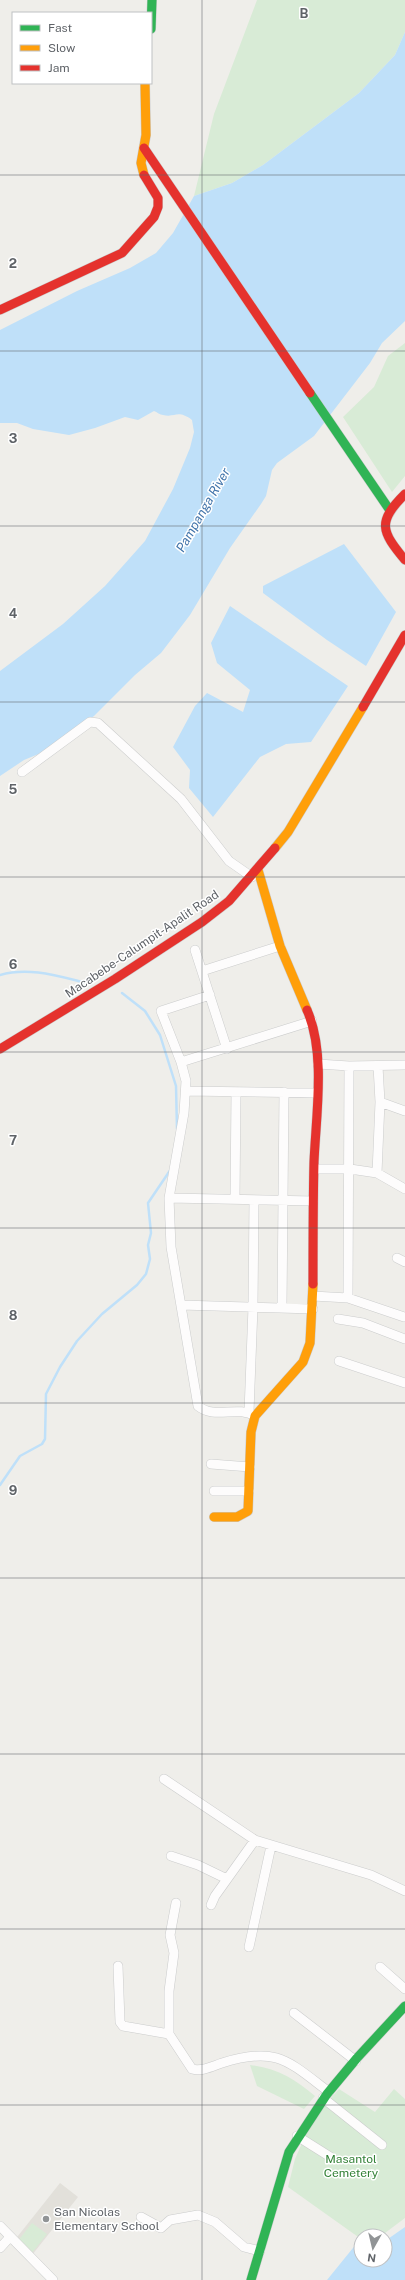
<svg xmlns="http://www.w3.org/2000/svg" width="405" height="2280" viewBox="0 0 405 2280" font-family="'Public Sans',sans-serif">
  <rect width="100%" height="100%" fill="#efeeea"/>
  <path fill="#e2e0da" d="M60,2183L78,2197L32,2255L14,2241Z"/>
  <path fill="#d8ebd6" d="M257,0H405V32L395,55L359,93L263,165L232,183L194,196L214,114Z
    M405,343V476L392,492L343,417L374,387L388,356Z
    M250,2065C277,2068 295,2079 315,2096L304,2109L257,2086Z
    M339,2089L375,2112L394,2089L405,2099V2218L381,2236H361V2239L288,2187L295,2159L313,2118Z
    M32,2223L47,2234L31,2254L17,2242Z"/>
  <path fill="#bfe0f9" d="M405,32V321L382,343L370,363L314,436L277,463L272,470L266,496L261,504L230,548L190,615L161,653L135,675L94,716L41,753L24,760L0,776V671L63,624L105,586L145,541L173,489L190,448L194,432L192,420C177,409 176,418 163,415C160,415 157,412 154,411L138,420L125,417L95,428L69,435L33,429L17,423H0V330L77,291L130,268L156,253L173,233L194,196L232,183L263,165L359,93L395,55Z
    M344,544L396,612L366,666L327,640L263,593V586Z
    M230,606L348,686L311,742L286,744L260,757L213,817L189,788L190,770L173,747L195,706L207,693L243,712L250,690L217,663L211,643Z
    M405,2227V2280H327L357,2243L361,2244V2260H385V2241Z"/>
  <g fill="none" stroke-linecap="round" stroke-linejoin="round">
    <path stroke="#bfe0f9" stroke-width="2.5" d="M0,975C30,966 61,977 91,984
      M122,993L145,1011L160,1035L176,1086L177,1129
      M0,1485L20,1456L42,1444L45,1439L46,1394L60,1367L77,1341L102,1314L137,1285L146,1274L150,1259L148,1245L151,1233L148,1203L171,1169"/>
    <g stroke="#cbcccc" stroke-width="10">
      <path id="street" d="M22,772L90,722L98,723L181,799L229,861L252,877
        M195,950L227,1049
        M202,971L280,946
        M210,995L161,1011L181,1062L186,1081L184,1113L169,1198L171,1247L198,1406C215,1420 237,1405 255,1416
        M181,1062L312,1021
        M318,1064L349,1066L405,1065
        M186,1091L316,1093
        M380,1102L405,1111
        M315,1169H350L377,1173L405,1189
        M377,1173L380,1102L378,1066
        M169,1198L313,1201
        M235,1199L236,1092
        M397,1258L405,1262
        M313,1296L348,1298L404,1317
        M348,1298L349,1066
        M181,1305L313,1309
        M282,1307L284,1092
        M338,1319L363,1323L405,1339
        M339,1361L405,1383
        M249,1412L253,1307L254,1200
        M211,1464L250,1467
        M214,1491H249
        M164,1779L255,1840L371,1875L405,1891
        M171,1856L198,1865L227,1879
        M211,1905L215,1896L255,1840
        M249,1947L271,1846
        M118,1966L120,2022L123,2026L169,2034L192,2069C202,2072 213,2066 222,2063C276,2046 287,2060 329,2092
        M380,1967L405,1989
        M294,2013L356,2061
        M169,2034V1991L174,1953L170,1935L176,1903
        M323,2098L382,2145
        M297,2136L332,2158
        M141,2217L161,2228L170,2220L198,2215L215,2222L244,2247L260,2251
        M0,2226L53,2280
        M0,2248L10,2237"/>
    </g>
    <g stroke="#cacacb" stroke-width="10">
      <path id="fast" d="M151,29L152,0
        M310,393L389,509
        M251,2280L289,2152L327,2094L357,2058L405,2006"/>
    </g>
    <g stroke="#cacacb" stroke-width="10">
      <path id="slow" d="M144,175L141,163L146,135L145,83
        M275,848L288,832L363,707
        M258,870L280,946L307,1010
        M214,1517H237L248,1511L251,1432L255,1416L303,1362L310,1343L313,1284"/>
    </g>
    <g stroke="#cacacb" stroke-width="10">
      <path id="jam" d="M144,148L310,393
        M0,310L122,253L154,217L158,207V198L144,175
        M405,494C377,522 381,531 405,560
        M363,707L405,635
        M307,1010C326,1053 316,1115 314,1162C313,1202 313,1243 313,1284
        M0,1049L115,979L202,922L229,901L275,848"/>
    </g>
    <use href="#street" stroke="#fdfcfc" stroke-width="9"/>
    <use href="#fast" stroke="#30b455" stroke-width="9"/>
    <use href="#slow" stroke="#ff9f0a" stroke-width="9"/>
    <use href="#jam" stroke="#e5322d" stroke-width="9"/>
  </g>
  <path fill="none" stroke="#5f6368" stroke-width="1" stroke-opacity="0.55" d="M202,0V2280M0,175H405M0,351H405M0,526H405M0,702H405M0,877H405M0,1052H405M0,1228H405M0,1403H405M0,1578H405M0,1754H405M0,1929H405M0,2105H405"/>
  <circle fill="#919496" stroke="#fff" stroke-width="1.5" cx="46" cy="2219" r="4"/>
  <g text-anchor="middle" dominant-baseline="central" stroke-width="3" stroke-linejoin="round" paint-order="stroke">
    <g font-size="12" fill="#5f6368" stroke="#fff">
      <text transform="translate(142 944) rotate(-34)">Macabebe-Calumpit-Apalit Road</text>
    </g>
    <g font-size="12" fill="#348238" stroke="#fff">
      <text x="351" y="2159">Masantol<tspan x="351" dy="14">Cemetery</tspan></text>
    </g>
    <g font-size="12" fill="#5f6368" stroke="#fff" text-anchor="start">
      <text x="54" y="2212">San Nicolas<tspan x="54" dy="14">Elementary School</tspan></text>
    </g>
    <g font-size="13" font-style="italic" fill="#4174aa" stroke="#fff">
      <text transform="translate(203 510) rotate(-60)">Pampanga River</text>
    </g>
  </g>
  <g font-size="13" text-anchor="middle" font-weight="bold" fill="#5f6368" stroke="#fff" stroke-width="3" stroke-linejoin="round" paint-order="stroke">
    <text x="304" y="18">B</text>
    <text x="13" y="268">2</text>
    <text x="13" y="443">3</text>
    <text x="13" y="618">4</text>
    <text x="13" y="794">5</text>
    <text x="13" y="969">6</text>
    <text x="13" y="1145">7</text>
    <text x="13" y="1320">8</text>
    <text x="13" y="1495">9</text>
  </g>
  <rect x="12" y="12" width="140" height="72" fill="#ffffff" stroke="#bfc1c3"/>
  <rect x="20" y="25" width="20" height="6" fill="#30b455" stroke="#bfc1c3"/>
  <text x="48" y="32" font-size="12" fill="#5f6368">Fast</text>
  <rect x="20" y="45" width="20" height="6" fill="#ff9f0a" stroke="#bfc1c3"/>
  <text x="48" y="52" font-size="12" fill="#5f6368">Slow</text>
  <rect x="20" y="65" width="20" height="6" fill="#e5322d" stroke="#bfc1c3"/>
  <text x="48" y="72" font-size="12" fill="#5f6368">Jam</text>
  <g transform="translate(373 2248) rotate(188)"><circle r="19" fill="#ffffff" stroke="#bfc1c3"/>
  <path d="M0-3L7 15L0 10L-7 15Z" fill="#919496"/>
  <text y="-6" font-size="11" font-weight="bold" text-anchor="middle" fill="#5f6368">N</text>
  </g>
</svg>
